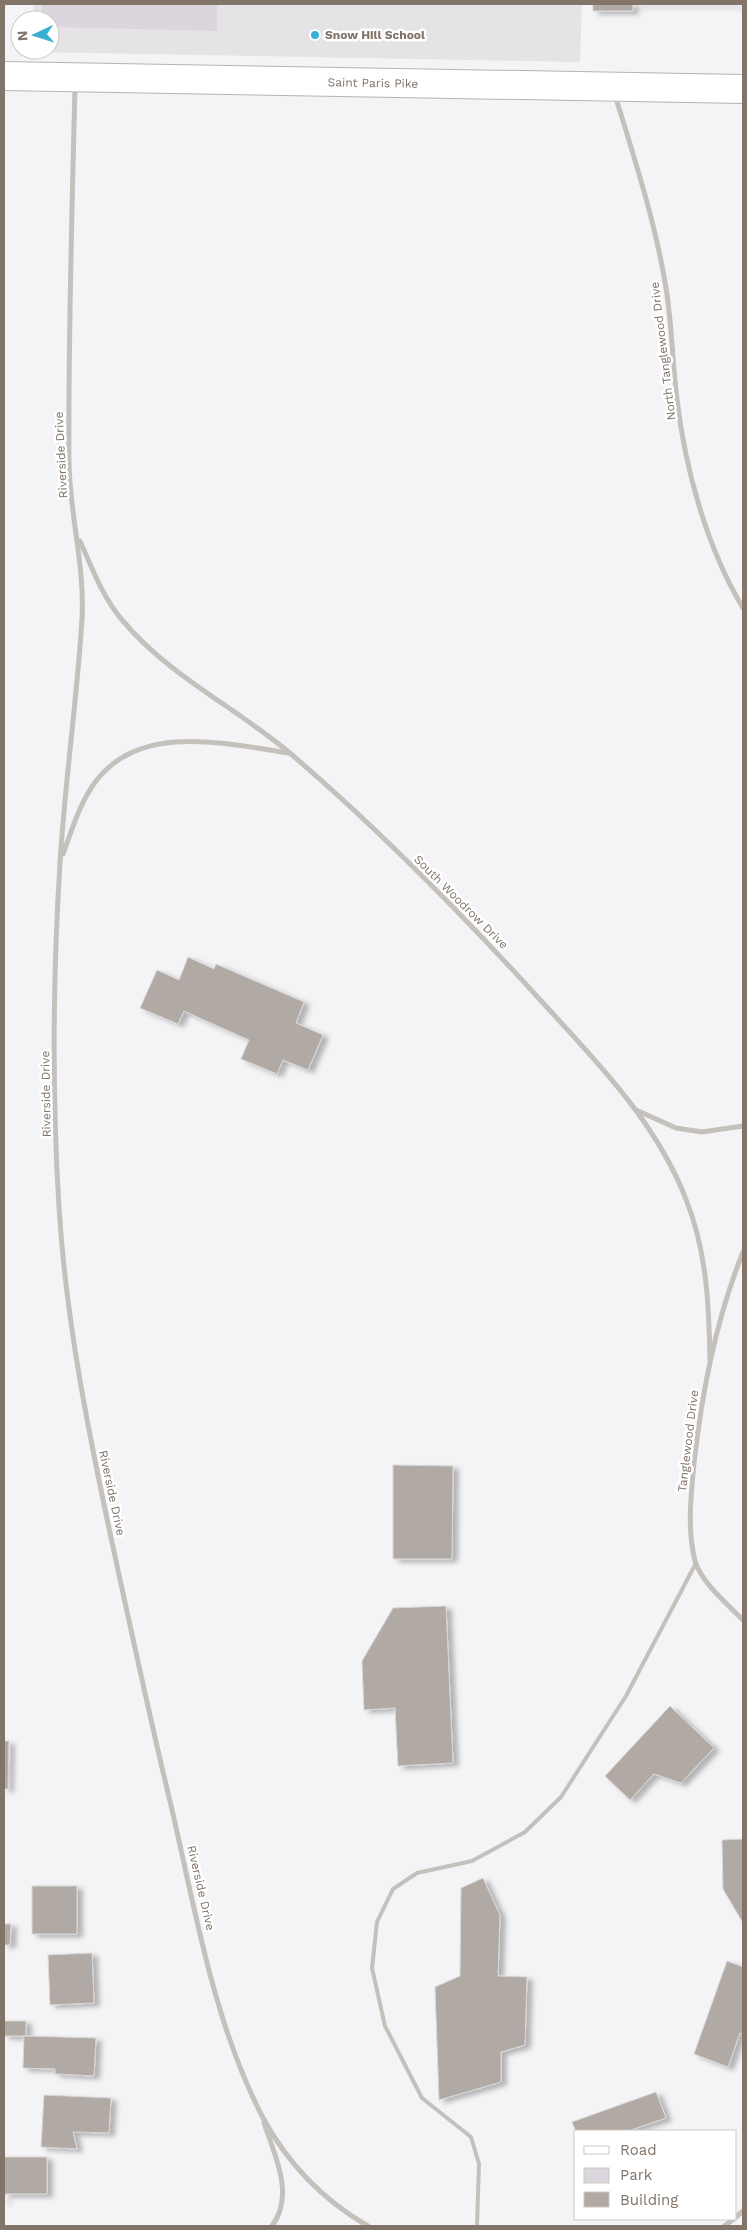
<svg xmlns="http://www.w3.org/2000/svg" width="747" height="2230" viewBox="0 0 747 2230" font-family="'Work Sans',sans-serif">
  <defs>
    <filter id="shadow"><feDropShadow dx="5.5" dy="3" stdDeviation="2.5" flood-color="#0004"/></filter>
  </defs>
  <rect width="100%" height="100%" fill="#f4f4f7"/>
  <path fill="#e5e3e5" d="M33,4H582L580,62L33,52V50H50V20H33Z"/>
  <path fill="#dbd6dd" d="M42,4H217V31L50,27V20H42Z"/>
  <path fill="#b1a9a4" stroke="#d7d7d8" filter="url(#shadow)" d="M593,4H743H633V11H593Z
    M188,957L214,969L216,964L304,1002L296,1023L323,1035L308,1070L283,1060L277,1074L241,1059L249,1040L184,1011L178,1024L140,1008L157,970L179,980Z
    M393,1465L453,1466L452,1559H393Z
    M446,1606L453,1763L398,1766L395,1708L364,1710L362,1661L393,1608Z
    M670,1706L714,1748L681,1783L654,1774L630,1800L605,1776Z
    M4,1741H9L8,1789H4Z
    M743,1839V1923L723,1889L722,1840Z
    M483,1878L500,1915L498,1976L527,1977L525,2045L501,2052V2082L439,2100L435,1987L460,1976L461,1888Z
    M32,1886H77V1934H32Z
    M4,1924H11L10,1945H4Z
    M92,1953L94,2003L50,2005L48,1955Z
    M727,1961L743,1967V2035L740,2033L728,2067L694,2054Z
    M4,2021H26V2036H4Z
    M24,2036L96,2038L94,2076L55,2074V2069L23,2068Z
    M656,2092L666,2118L628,2131L576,2132L572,2122Z
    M44,2095L111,2098L109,2133L73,2132L77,2149L41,2147Z
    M4,2157H47V2194H5L4,2202Z"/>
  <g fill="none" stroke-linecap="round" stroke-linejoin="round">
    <g stroke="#b9b3af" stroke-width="30">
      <path id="secondary" d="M4,76L743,89"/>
    </g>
    <path stroke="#c4c0bc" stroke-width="4" d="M477,2226L479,2164L471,2137L422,2098L385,2026L372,1968L377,1922L393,1889L417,1873L472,1861L525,1832L561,1797L626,1696L696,1563"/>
    <path stroke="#c4c0bc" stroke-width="5" d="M75,86C72,212 68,338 69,464C70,516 85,567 82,619C77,700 65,781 60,863C53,975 52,1094 59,1207C66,1322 89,1435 113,1547C131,1630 149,1714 169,1797C194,1902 212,2019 262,2116C287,2163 321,2199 368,2226
      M615,95C634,157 654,218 665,282C672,320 672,361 677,399C685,469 707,548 743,608
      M80,541C92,568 103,598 123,621C169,676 237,708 291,754C380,830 464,916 543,1003C598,1063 658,1124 687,1202C707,1253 709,1307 710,1360
      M63,854C72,830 80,802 96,781C141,722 227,744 289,753
      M636,1110L676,1128L702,1132L743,1126
      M743,1252C716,1319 702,1391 694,1463C691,1495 687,1529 695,1561C701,1582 728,1605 743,1620
      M264,2123C275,2156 295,2195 272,2226
      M736,2217L743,2211
      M724,2226L734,2219"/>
    <use href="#secondary" stroke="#fff" stroke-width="28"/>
  </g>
  <circle fill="#38afd3" stroke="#fff" stroke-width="2" cx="315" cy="35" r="5"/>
  <g text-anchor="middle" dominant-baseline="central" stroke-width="5" stroke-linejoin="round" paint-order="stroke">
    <g font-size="12" font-weight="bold" fill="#827469" stroke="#fff" text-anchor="start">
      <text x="325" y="35">Snow Hill School</text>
    </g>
    <g font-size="12" fill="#827469" stroke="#fff">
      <text transform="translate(373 83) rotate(1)">Saint Paris Pike</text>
      <text transform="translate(663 351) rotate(-97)">North Tanglewood Drive</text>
      <text transform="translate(61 455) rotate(-93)">Riverside Drive</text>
      <text transform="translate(461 902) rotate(45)">South Woodrow Drive</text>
      <text transform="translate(46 1094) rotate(-91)">Riverside Drive</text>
      <text transform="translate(688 1441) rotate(-83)">Tanglewood Drive</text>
      <text transform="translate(112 1493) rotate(78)">Riverside Drive</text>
      <text transform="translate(201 1888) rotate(77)">Riverside Drive</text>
    </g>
  </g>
  <rect width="747" height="2230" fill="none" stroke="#827469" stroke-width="10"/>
  <rect x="574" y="2130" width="162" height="90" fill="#ffffff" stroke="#cdc7c3"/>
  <rect x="584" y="2146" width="25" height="8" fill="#ffffff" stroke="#cdc7c3"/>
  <text x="620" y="2155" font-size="15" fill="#827469">Road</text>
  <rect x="584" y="2168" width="25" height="15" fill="#dbd6dd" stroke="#cdc7c3"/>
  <text x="620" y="2180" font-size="15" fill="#827469">Park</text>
  <rect x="584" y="2192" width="25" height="15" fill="#b1a9a4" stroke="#cdc7c3"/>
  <text x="620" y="2205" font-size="15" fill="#827469">Building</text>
  <g transform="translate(35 35) rotate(266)"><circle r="24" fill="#ffffff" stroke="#cdc7c3"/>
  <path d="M0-4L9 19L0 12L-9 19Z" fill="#38afd3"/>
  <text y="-8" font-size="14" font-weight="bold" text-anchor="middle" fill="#827469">N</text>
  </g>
</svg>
